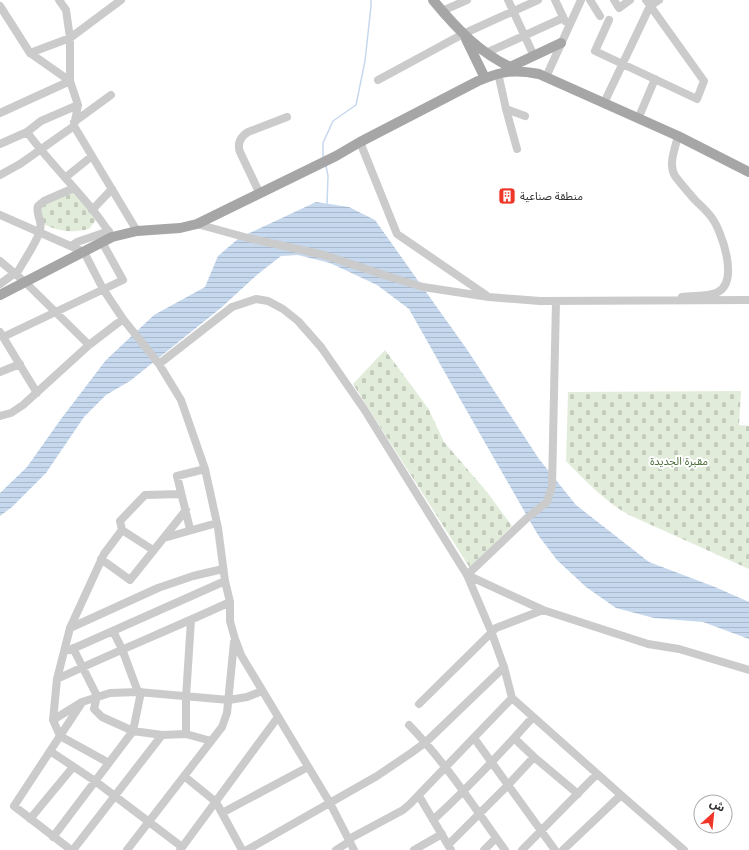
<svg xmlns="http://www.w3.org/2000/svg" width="749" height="850" viewBox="0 0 749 850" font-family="'DM Sans','Noto Sans Arabic',sans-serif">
  <defs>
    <pattern id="cemetery-stones" width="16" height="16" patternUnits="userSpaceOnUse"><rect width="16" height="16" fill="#e2ecdb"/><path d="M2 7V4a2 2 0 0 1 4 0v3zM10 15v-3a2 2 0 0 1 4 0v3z" fill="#c2cbbc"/></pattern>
    <pattern id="water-rules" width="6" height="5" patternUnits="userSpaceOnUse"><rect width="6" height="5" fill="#c6d8ed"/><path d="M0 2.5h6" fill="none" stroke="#aabacc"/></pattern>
  </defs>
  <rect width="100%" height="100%" fill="#fff"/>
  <path fill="url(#cemetery-stones)" d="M73,191L96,220L89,229C71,233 61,232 43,224L40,205Z
    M385,350L428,408L444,442L487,492L512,526L470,568L353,384Z
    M741,391L739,425L749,426V569L629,515C604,501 586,481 566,461L568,392Z"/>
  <path fill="url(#water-rules)" d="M316,202L349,207L375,220L468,351L539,459L576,505L649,562L715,587L749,602V639L703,622L654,618L616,608L586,587L557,560L538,535L448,378L409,309L377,285L330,263L298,255L281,256L258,274L222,307L130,381L106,395L84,417L46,473L12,507L0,516V493L27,467L61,419L106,360L154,315L205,287L218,256L239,238Z"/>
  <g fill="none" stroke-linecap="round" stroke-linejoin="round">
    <path stroke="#c6d8ed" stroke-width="1.5" d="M323,157V143L333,121L356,105L365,61L371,6V0
      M326,166L328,176L327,204"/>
    <path stroke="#cbcbcb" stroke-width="8" d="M59,0L66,10L70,38V81L78,105L74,126
      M508,0L534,56
      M555,0L565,21
      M590,0L600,16
      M614,0L619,8L630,0
      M0,6L30,53L70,81
      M442,11L467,0
      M609,20L595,51L697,99L704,81L646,0
      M30,53L70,38L121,0
      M486,53L563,18
      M498,73L506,109L525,116
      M546,77L581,0
      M378,80L463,34L538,0
      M604,103L650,6L659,0
      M506,109L517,149
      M0,113L70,81
      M638,119L655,79
      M74,122L111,95
      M27,132C53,168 88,198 112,237
      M678,136C675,149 668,164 675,176C681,184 688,192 695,200C701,206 707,211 712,218C722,232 739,281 718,292C709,297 693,295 682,297
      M360,142L397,234L486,295
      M0,144L27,132L41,121L78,105
      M0,175L20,164L74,126L137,231
      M66,177L92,156
      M260,194L240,152C237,144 240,137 248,132L287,117
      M92,210L112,189
      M0,215L84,252L103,289L123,319L159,364L181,400L205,469L218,528L225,581L230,602V621L235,639L241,655L330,803L354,850
      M197,224L248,238L324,255L390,277L423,287L489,297L540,301L749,300
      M71,246L77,242L109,231
      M0,261L25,282L89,345
      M16,275C22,263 38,241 40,230C43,221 35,214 38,206L44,201L74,188
      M0,284L15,273
      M556,301L552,486L547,502L527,518L467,575L543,610L648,644L679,649L749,670
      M0,332L37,393
      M3,337L123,280L102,242
      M159,364L232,307L256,299L268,301L283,309L298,321L321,347L364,409L467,575L491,631L504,667L512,698L621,795L684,850
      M0,372L20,364
      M0,416L11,413L23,405L89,345L123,319
      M190,529L177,476L205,469
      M122,530L153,550
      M164,538L217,523
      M101,559L130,580L186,510
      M70,628L158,588L193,576L223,569
      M113,631L122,649L138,692
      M73,648L97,696L94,709L102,717L133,731L162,735L186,734L211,741
      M70,650L225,581
      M57,679C114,652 172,629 230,602
      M419,704L496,628L543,610
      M53,720L82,702L110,693L138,692L229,700L247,697L262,691
      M409,725C446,763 474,807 505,850
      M186,734V697L191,620
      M474,738L555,850
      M514,738L534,757L578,794
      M50,751L95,781L182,847
      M109,763L60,736L53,720L57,679L70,628L104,554L122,530L120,521L145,495L181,494
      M184,776L216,802L242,850
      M419,796L451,850
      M222,813L308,767
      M30,819L73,767
      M433,820C469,787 501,753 533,717
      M53,837L133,731L141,692
      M349,839L403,810L410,804L512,698
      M448,845L508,785L534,757
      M71,850L14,806L81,704
      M73,850L162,735
      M127,850L222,727L227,713L234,642
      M180,850L278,717
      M247,850L377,776L411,753L426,742L504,667
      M336,850L350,841
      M414,850L442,834
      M484,850L496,838
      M522,850L597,774
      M563,850L621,795"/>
    <path stroke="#a6a6a6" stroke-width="10" d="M433,0C456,28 483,57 518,70
      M466,39L485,78
      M510,67L561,43
      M0,295L112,237L137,231L180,228L197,224L336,156L360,142L478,81C502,71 514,69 539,74L678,136L749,172"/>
  </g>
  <defs>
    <g id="building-square" transform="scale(0.9)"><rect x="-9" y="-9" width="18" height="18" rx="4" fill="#ee3728" stroke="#fff"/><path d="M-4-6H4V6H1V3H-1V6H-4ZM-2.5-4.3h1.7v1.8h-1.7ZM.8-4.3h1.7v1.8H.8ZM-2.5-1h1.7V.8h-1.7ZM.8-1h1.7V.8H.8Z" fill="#fff"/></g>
  </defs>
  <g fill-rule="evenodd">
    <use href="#building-square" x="507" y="196"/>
  </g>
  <g text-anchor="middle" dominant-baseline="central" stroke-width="4" stroke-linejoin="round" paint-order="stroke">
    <g font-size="11" fill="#2e2e2e" stroke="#fff" text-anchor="start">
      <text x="520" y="196">منطقة صناعية</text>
    </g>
    <g font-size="11" fill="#496c39" stroke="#fff">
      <text x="679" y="461">مقبرة الجديدة</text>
    </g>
  </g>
  <g transform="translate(713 814) rotate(27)"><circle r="19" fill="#ffffff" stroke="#ababab"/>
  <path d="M0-3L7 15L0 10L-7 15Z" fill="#ee3728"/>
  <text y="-6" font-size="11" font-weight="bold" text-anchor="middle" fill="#2e2e2e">ش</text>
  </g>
</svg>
